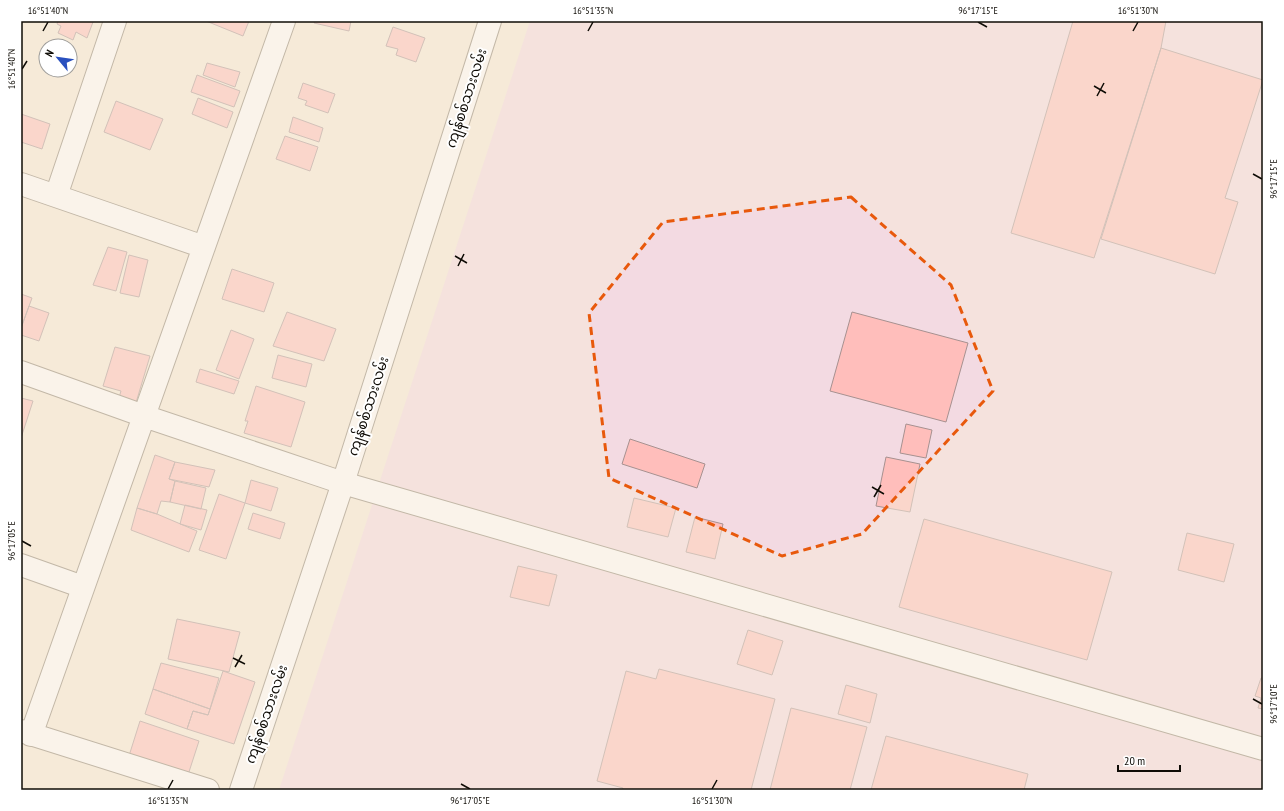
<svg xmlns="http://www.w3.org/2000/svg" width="1284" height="811" viewBox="0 0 1284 811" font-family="'PT Sans Narrow','Noto Sans Myanmar',sans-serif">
  <rect width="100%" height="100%" fill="#f5ead8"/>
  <path fill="#f3dae2" d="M530,21H1263V790H279Z"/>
  <path fill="#ffbebb" stroke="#a79190" d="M58,21H91L93,22L87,38L76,32L73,40L58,33L61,26L57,24Z
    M206,21H249L243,36Z
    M315,21H351L349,31L314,23Z
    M1073,21H1166L1161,48L1094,258L1011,233Z
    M393,27L425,38L416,62L396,55L398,49L386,46Z
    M1161,48L1263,80L1225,198L1238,202L1215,274L1101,239Z
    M207,63L240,72L235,87L203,75Z
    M197,75L240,91L234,107L191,92Z
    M303,83L335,94L328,113L305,105L307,101L298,98Z
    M198,98L233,112L227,128L192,114Z
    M116,101L163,119L150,150L104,132Z
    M21,114L50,124L42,149L21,142Z
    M293,117L323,128L319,142L289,132Z
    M285,136L318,147L310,171L276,159Z
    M108,247L127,252L116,291L93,285Z
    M129,255L148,260L139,297L120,293Z
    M232,269L274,283L264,312L222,299Z
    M21,294L32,298L21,328Z
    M29,306L49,313L39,341L21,335V328Z
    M287,312L336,329L324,361L273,346Z
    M852,312L968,343L946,422L830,391Z
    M231,330L254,339L239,379L216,370Z
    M115,347L150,356L135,406L118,401L121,391L103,386Z
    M278,355L312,364L306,387L272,378Z
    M200,369L239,381L234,394L196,382Z
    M256,386L305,402L291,447L244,433L248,421H245Z
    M21,398L33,401L21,438Z
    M906,424L932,430L926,458L900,453Z
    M630,439L705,464L697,488L622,464Z
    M155,455L175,462L169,479L175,481L170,502L161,501L157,514L137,508Z
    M886,457L920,464L910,512L876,506Z
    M175,462L215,470L209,487L169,479Z
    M251,480L278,488L271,511L245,503Z
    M175,481L206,488L201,509L170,502Z
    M219,494L245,503L226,559L199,550Z
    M634,498L676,508L668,537L627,527Z
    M185,505L207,510L201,530L180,524Z
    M137,508L157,514L197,531L189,552L131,530Z
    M253,513L285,523L280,539L248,529Z
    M695,517L723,524L715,559L686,552Z
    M924,519L1112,572L1087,660L899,607Z
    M1187,533L1234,544L1224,582L1178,570Z
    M518,566L557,575L549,606L510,597Z
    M177,619L240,632L229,672L168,659Z
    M748,630L783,641L772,675L737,664Z
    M161,663L219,678L210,709L153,689Z
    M659,669L775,699L751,790H622L623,788L597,781L626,671L656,679Z
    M223,671L255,682L234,744L187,729L193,711L208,715Z
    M1261,678H1263V709L1258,708L1261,698L1255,696Z
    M846,685L877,694L870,723L838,714Z
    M153,689L210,709L208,715L193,711L187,729L145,714Z
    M791,708L867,727L850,790H770Z
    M140,721L199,741L187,778L128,759Z
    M886,736L1028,774L1024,790H871Z"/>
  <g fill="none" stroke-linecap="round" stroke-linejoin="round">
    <g stroke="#857c6b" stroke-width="24">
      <path id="minor" d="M21,184L204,247
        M56,196L115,21
        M21,372L144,416L343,483L1263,749
        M21,565L83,587
        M21,731L208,790
        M31,735L284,21
        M241,790L343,483L490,21"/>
    </g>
    <use href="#minor" stroke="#fff" stroke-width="22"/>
  </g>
  <path d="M0 0H1284V811H0ZM851,197L951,285L993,391L862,534L782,556L609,478L589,313L663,222Z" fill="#f5ead8" fill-opacity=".55" fill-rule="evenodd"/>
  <path fill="none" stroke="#e8590c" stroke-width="3" stroke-dasharray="8 5" stroke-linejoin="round" d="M851,197L951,285L993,391L862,534L782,556L609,478L589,313L663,222Z"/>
  <path fill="none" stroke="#0f0c06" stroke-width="1.5" d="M978,22L987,27M43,31L48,22M588,31L593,22M1133,31L1138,22M22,69L27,61M1094,86L1106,93M1097,96L1104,83M1253,174L1262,179M455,256L467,263M458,266L464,254M872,487L884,494M874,497L881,485M22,541L31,546M233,658L245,664M235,667L242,655M1253,699L1262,704M461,784L470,789M168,789L173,780M712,789L717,780"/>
  <g text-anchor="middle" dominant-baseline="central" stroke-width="4" stroke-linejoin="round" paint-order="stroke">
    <g font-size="14" fill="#0f0c06" stroke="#fff">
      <text transform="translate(466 98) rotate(-72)">ကျန်စစ်သားလမ်း</text>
      <text transform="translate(368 406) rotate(-72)">ကျန်စစ်သားလမ်း</text>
      <text transform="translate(266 714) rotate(-71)">ကျန်စစ်သားလမ်း</text>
    </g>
  </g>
  <rect width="1284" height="811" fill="none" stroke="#ffffff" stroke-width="44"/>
  <g transform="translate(58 58) rotate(299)"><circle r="19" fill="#ffffff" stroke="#9f9e9b"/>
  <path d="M0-3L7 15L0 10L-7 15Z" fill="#2950bf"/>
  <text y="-6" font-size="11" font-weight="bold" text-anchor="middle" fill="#0f0c06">N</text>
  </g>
  <path d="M1118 765v6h62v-6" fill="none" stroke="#0f0c06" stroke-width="2"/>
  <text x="1124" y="765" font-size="12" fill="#0f0c06" stroke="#ffffff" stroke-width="3" paint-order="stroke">20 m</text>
  <rect x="22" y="22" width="1240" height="767" fill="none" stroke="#0f0c06" stroke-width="1.5"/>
  <g font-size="10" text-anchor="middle" fill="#0f0c06">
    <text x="48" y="14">16°51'40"N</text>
    <text x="593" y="14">16°51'35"N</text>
    <text x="978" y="14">96°17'15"E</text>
    <text x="1138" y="14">16°51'30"N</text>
    <text transform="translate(11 69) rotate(-90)" y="4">16°51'40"N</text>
    <text transform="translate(1273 179) rotate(-90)" y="4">96°17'15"E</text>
    <text transform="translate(11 541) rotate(-90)" y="4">96°17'05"E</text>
    <text transform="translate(1273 704) rotate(-90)" y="4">96°17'10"E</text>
    <text x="168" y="804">16°51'35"N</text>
    <text x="470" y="804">96°17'05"E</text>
    <text x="712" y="804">16°51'30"N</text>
  </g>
</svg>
